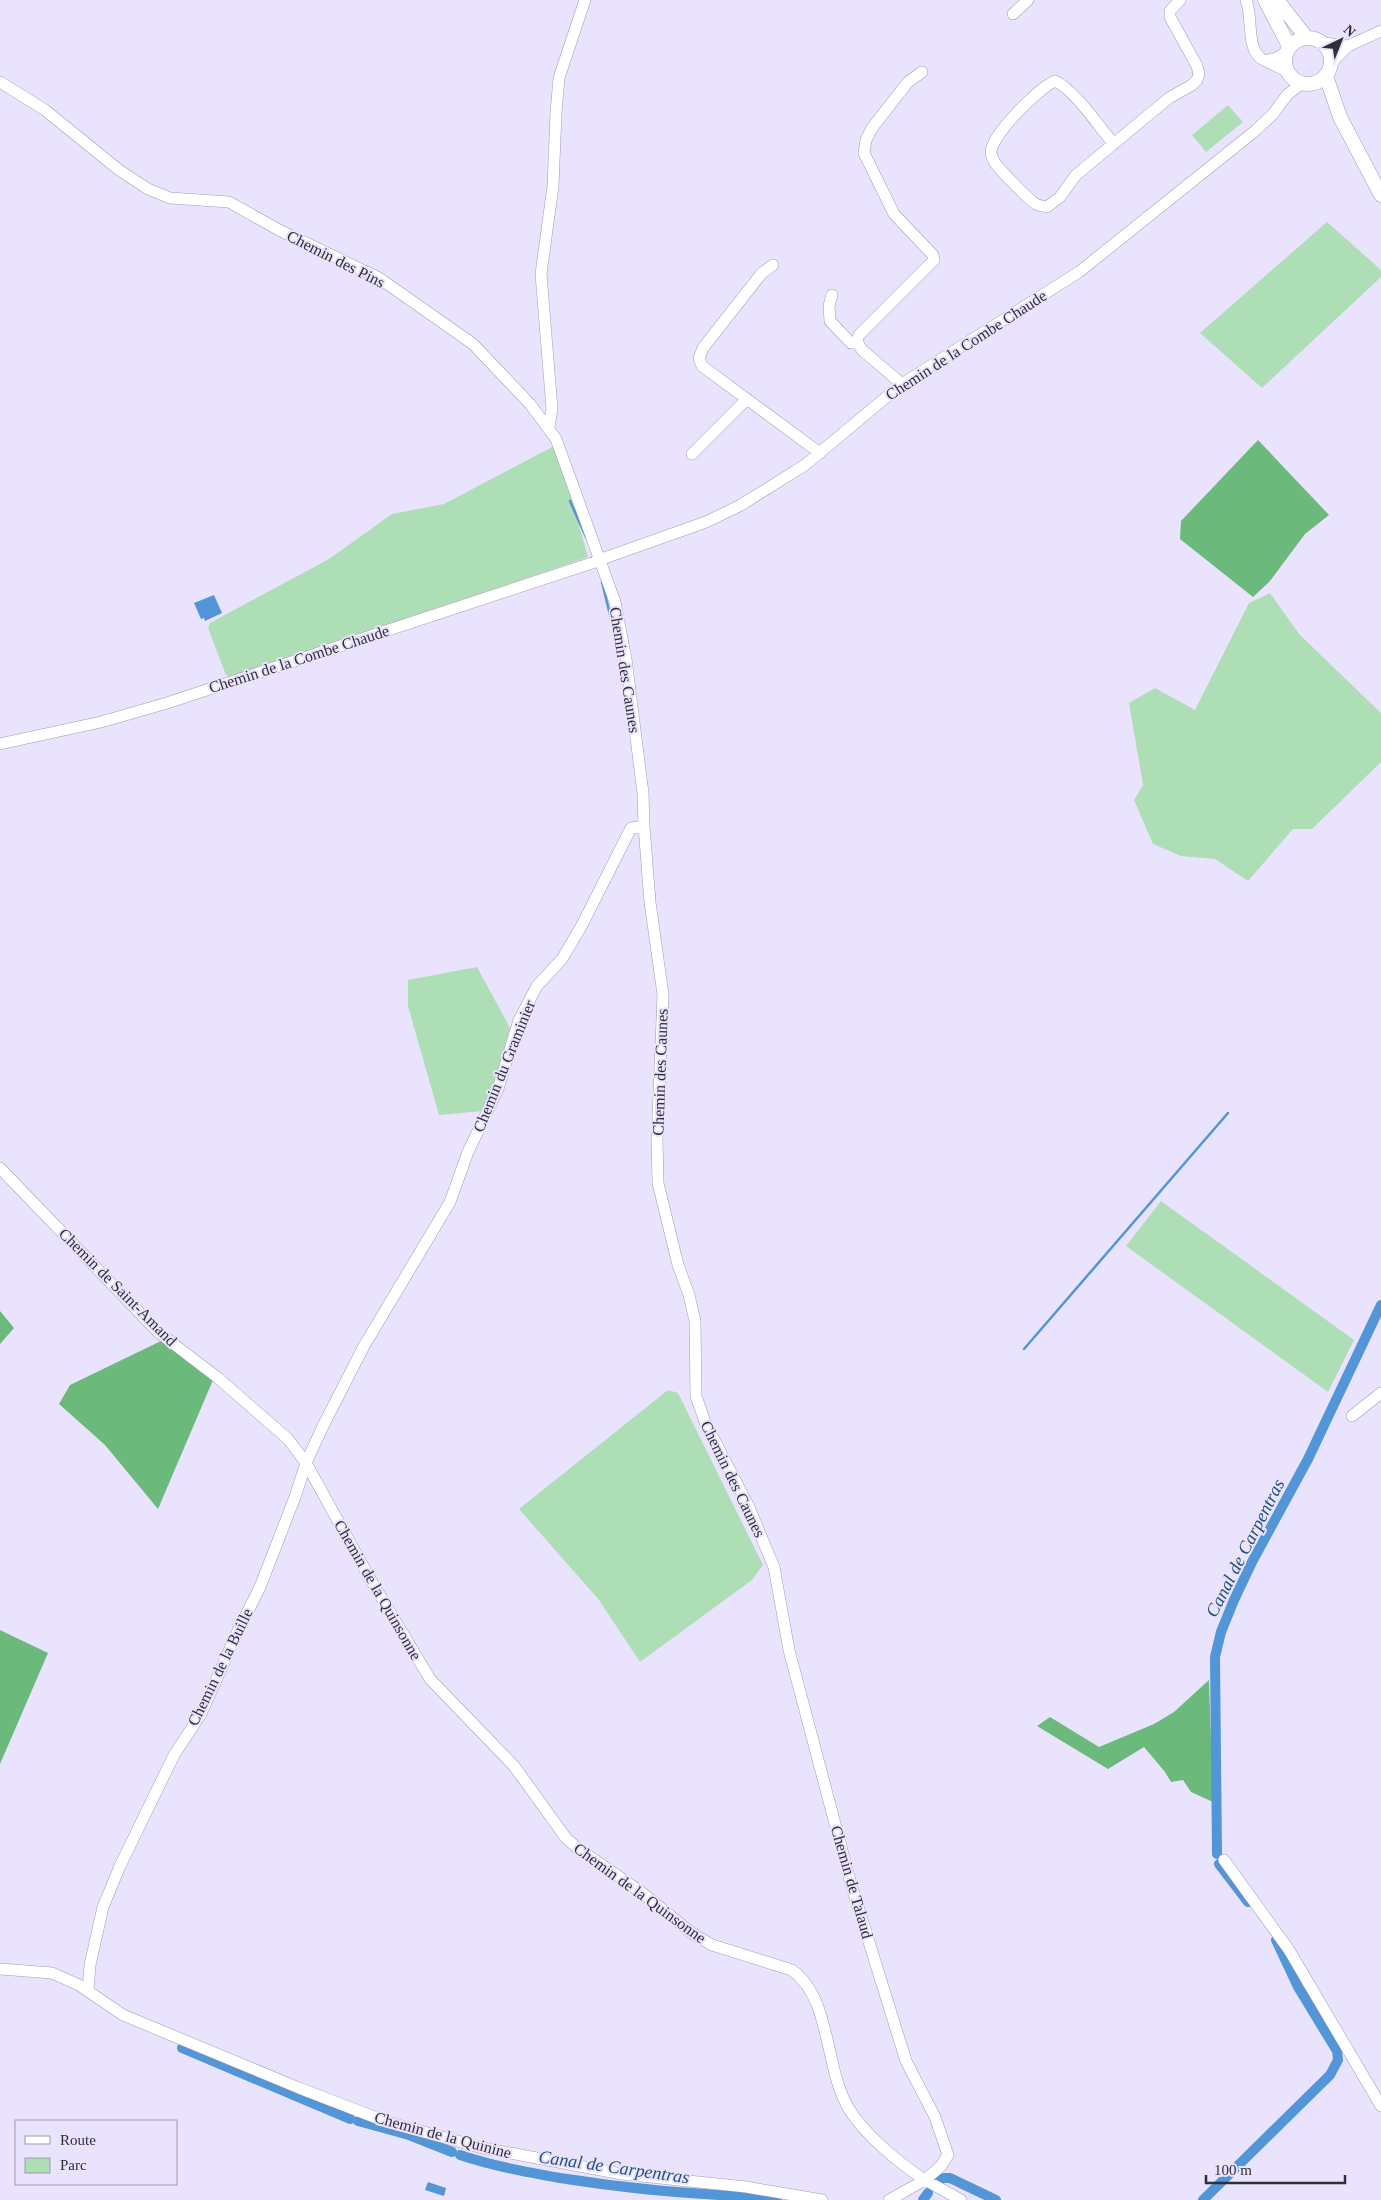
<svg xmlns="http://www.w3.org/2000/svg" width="1381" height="2200" viewBox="0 0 1381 2200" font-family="Georgia,serif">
  <rect width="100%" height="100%" fill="#eae3fd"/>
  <path fill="#aedeb6" d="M1228,105L1243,122L1206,152L1192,135Z
    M1327,222L1381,270V277L1262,388L1200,333Z
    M556,445L588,557L235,678L226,675L208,628L210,623L329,559L392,514L444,504Z
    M1270,593L1300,635L1381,713V762L1312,829H1293L1248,881L1215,859L1181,856L1153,844L1134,800L1143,785L1129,703L1155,688L1195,710L1249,603Z
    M477,967L510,1028L494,1086L483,1111L439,1115L408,1006V980Z
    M1161,1201L1354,1340L1328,1392L1126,1246Z
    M668,1390L678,1393L763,1565L752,1580L640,1662L599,1600L519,1509Z"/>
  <path fill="#6bb97b" d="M1258,440L1329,515L1305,534L1270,581L1253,597L1180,539L1181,521Z
    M0,1311L14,1328L0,1344Z
    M161,1341L213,1380L158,1509L105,1445L59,1404L70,1385Z
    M0,1630L48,1653L0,1764Z
    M1209,1680L1213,1802L1191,1792L1183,1780L1171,1782L1165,1772L1144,1747L1108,1769L1037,1726L1050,1717L1099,1747L1154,1724L1174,1712Z"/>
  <path fill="#5296d7" d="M214,595L222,613L205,621L204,618L201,619L194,603Z
    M428,2182L446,2188L444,2196L425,2190Z"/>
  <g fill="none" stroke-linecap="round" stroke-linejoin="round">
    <path stroke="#5296d7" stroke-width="2.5" d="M570,501L586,537
      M602,582L619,652
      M1024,1349L1228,1113"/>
    <path stroke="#5296d7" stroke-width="10" d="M1217,1854L1215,1657L1221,1632L1234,1600L1252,1562L1308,1459L1381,1305
      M1219,1864L1248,1902
      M182,2048L350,2119
      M358,2121L409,2135L452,2152
      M460,2155C493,2166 526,2172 560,2178C629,2189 696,2195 765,2197
      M934,2181L944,2178H950L996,2200
      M773,2199L777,2200
      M923,2200L928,2193
      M1203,2200L1330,2075L1338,2060L1337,2051L1298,1987L1276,1940"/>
    <g stroke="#a29ab9" stroke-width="12">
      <path id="minor" d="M1246,0C1253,16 1246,50 1262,59C1269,63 1278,66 1286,71
        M1013,14L1028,0
        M1323,43L1348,46
        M1268,60L1275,59L1285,53
        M1331,63L1348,46L1381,31
        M0,82L45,110L119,170L148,189L170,198L229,202L279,230L379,278L473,344L530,404L556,439L615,602L626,659L643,793L644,826L650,902L663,995L657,1141L658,1183L678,1265L689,1295L695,1321L696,1396L705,1422L748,1505L774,1567L789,1650L851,1884L906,2061L935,2117L948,2155L941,2166L925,2180C899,2163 865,2135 849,2109C824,2068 832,1999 792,1970L712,1945L693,1934L641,1892L576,1847L566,1838L514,1766L430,1679L369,1577L306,1463L288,1439L218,1378L158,1332L0,1168
        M1114,144C1099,127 1074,89 1055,81C1039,88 992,134 991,152C991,154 993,160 995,163C1000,170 1029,200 1036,204C1039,206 1044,206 1047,207L1060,197L1076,175L1169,98L1192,85L1197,80L1199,74L1197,66L1170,17V11L1180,0
        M773,265L762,273L703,348L699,358L702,366L820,453
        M832,295L829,306L830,321L851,343L857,342
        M902,384L862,350L857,342L859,335L934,260L933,255L894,214L864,153L866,140L872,128L908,82L922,72
        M549,427L552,409L541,274L553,186L556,113L559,78L585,0
        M692,454L747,399
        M596,561L706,522L741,505L805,465L902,384L1079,272L1255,131L1273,114L1287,95L1302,83
        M0,744L101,722L167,703L595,562
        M1352,1416L1381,1393
        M1224,1860L1289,1950L1381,2106
        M0,1969L52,1973L79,1985L123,2015L299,2088L387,2122L483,2148L622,2174L746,2187L822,2200
        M88,1990L90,1965L103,1907L120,1866L174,1755L201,1714L237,1633L260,1587L295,1497L306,1463L323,1426L364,1346L450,1202L468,1152L498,1089L519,1020L537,986L562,959L582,925L631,828L644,826
        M889,2200L925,2180L961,2200"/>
    </g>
    <g stroke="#a29ab9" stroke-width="15">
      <path id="major" d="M1265,0L1289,46
        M1277,0L1306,37
        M1285 61a23 23 0 1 1 46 0a23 23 0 1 1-46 0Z
        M1326,76L1340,117L1381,195"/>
    </g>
    <use href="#minor" stroke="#fff" stroke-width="11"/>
    <use href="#major" stroke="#fff" stroke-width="14"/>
  </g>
  <g text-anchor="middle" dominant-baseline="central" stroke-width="4" stroke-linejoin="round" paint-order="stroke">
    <g font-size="16" fill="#312e3a" stroke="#eae3fd">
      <text transform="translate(336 259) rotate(27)">Chemin des Pins</text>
      <text transform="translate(966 345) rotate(-33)">Chemin de la Combe Chaude</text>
      <text transform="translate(299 659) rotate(-18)">Chemin de la Combe Chaude</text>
      <text transform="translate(625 670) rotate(81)">Chemin des Caunes</text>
      <text transform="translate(504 1066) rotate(-68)">Chemin du Graminier</text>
      <text transform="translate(660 1072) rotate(-88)">Chemin des Caunes</text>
      <text transform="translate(118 1287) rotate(45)">Chemin de Saint-Amand</text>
      <text transform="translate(733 1479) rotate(64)">Chemin des Caunes</text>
      <text transform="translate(378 1590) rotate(60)">Chemin de la Quinsonne</text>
      <text transform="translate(220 1667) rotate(-64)">Chemin de la Buille</text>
      <text transform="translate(852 1882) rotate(74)">Chemin de Talaud</text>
      <text transform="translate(640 1893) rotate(36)">Chemin de la Quinsonne</text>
      <text transform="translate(443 2135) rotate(15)">Chemin de la Quinine</text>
    </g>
    <g font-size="18" font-style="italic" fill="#21517d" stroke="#eae3fd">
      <text transform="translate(1245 1548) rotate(-63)">Canal de Carpentras</text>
      <text transform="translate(614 2167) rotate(8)">Canal de Carpentras</text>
    </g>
  </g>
  <rect x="15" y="2120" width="162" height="65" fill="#eae3fd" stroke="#a09baf"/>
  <rect x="25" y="2136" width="25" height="8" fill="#ffffff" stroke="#a09baf"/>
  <text x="60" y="2145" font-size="15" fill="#312e3a">Route</text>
  <rect x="25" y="2158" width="25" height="15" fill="#aedeb6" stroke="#a09baf"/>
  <text x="60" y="2170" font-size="15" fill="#312e3a">Parc</text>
  <g transform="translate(1341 40) rotate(43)" stroke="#eae3fd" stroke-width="4" paint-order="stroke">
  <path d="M0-4L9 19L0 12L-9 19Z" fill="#312e3a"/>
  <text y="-8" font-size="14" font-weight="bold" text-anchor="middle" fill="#312e3a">N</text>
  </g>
  <path d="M1206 2175v8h139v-8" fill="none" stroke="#312e3a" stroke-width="2.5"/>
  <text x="1214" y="2175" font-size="15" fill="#312e3a" stroke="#eae3fd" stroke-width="4" paint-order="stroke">100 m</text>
</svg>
